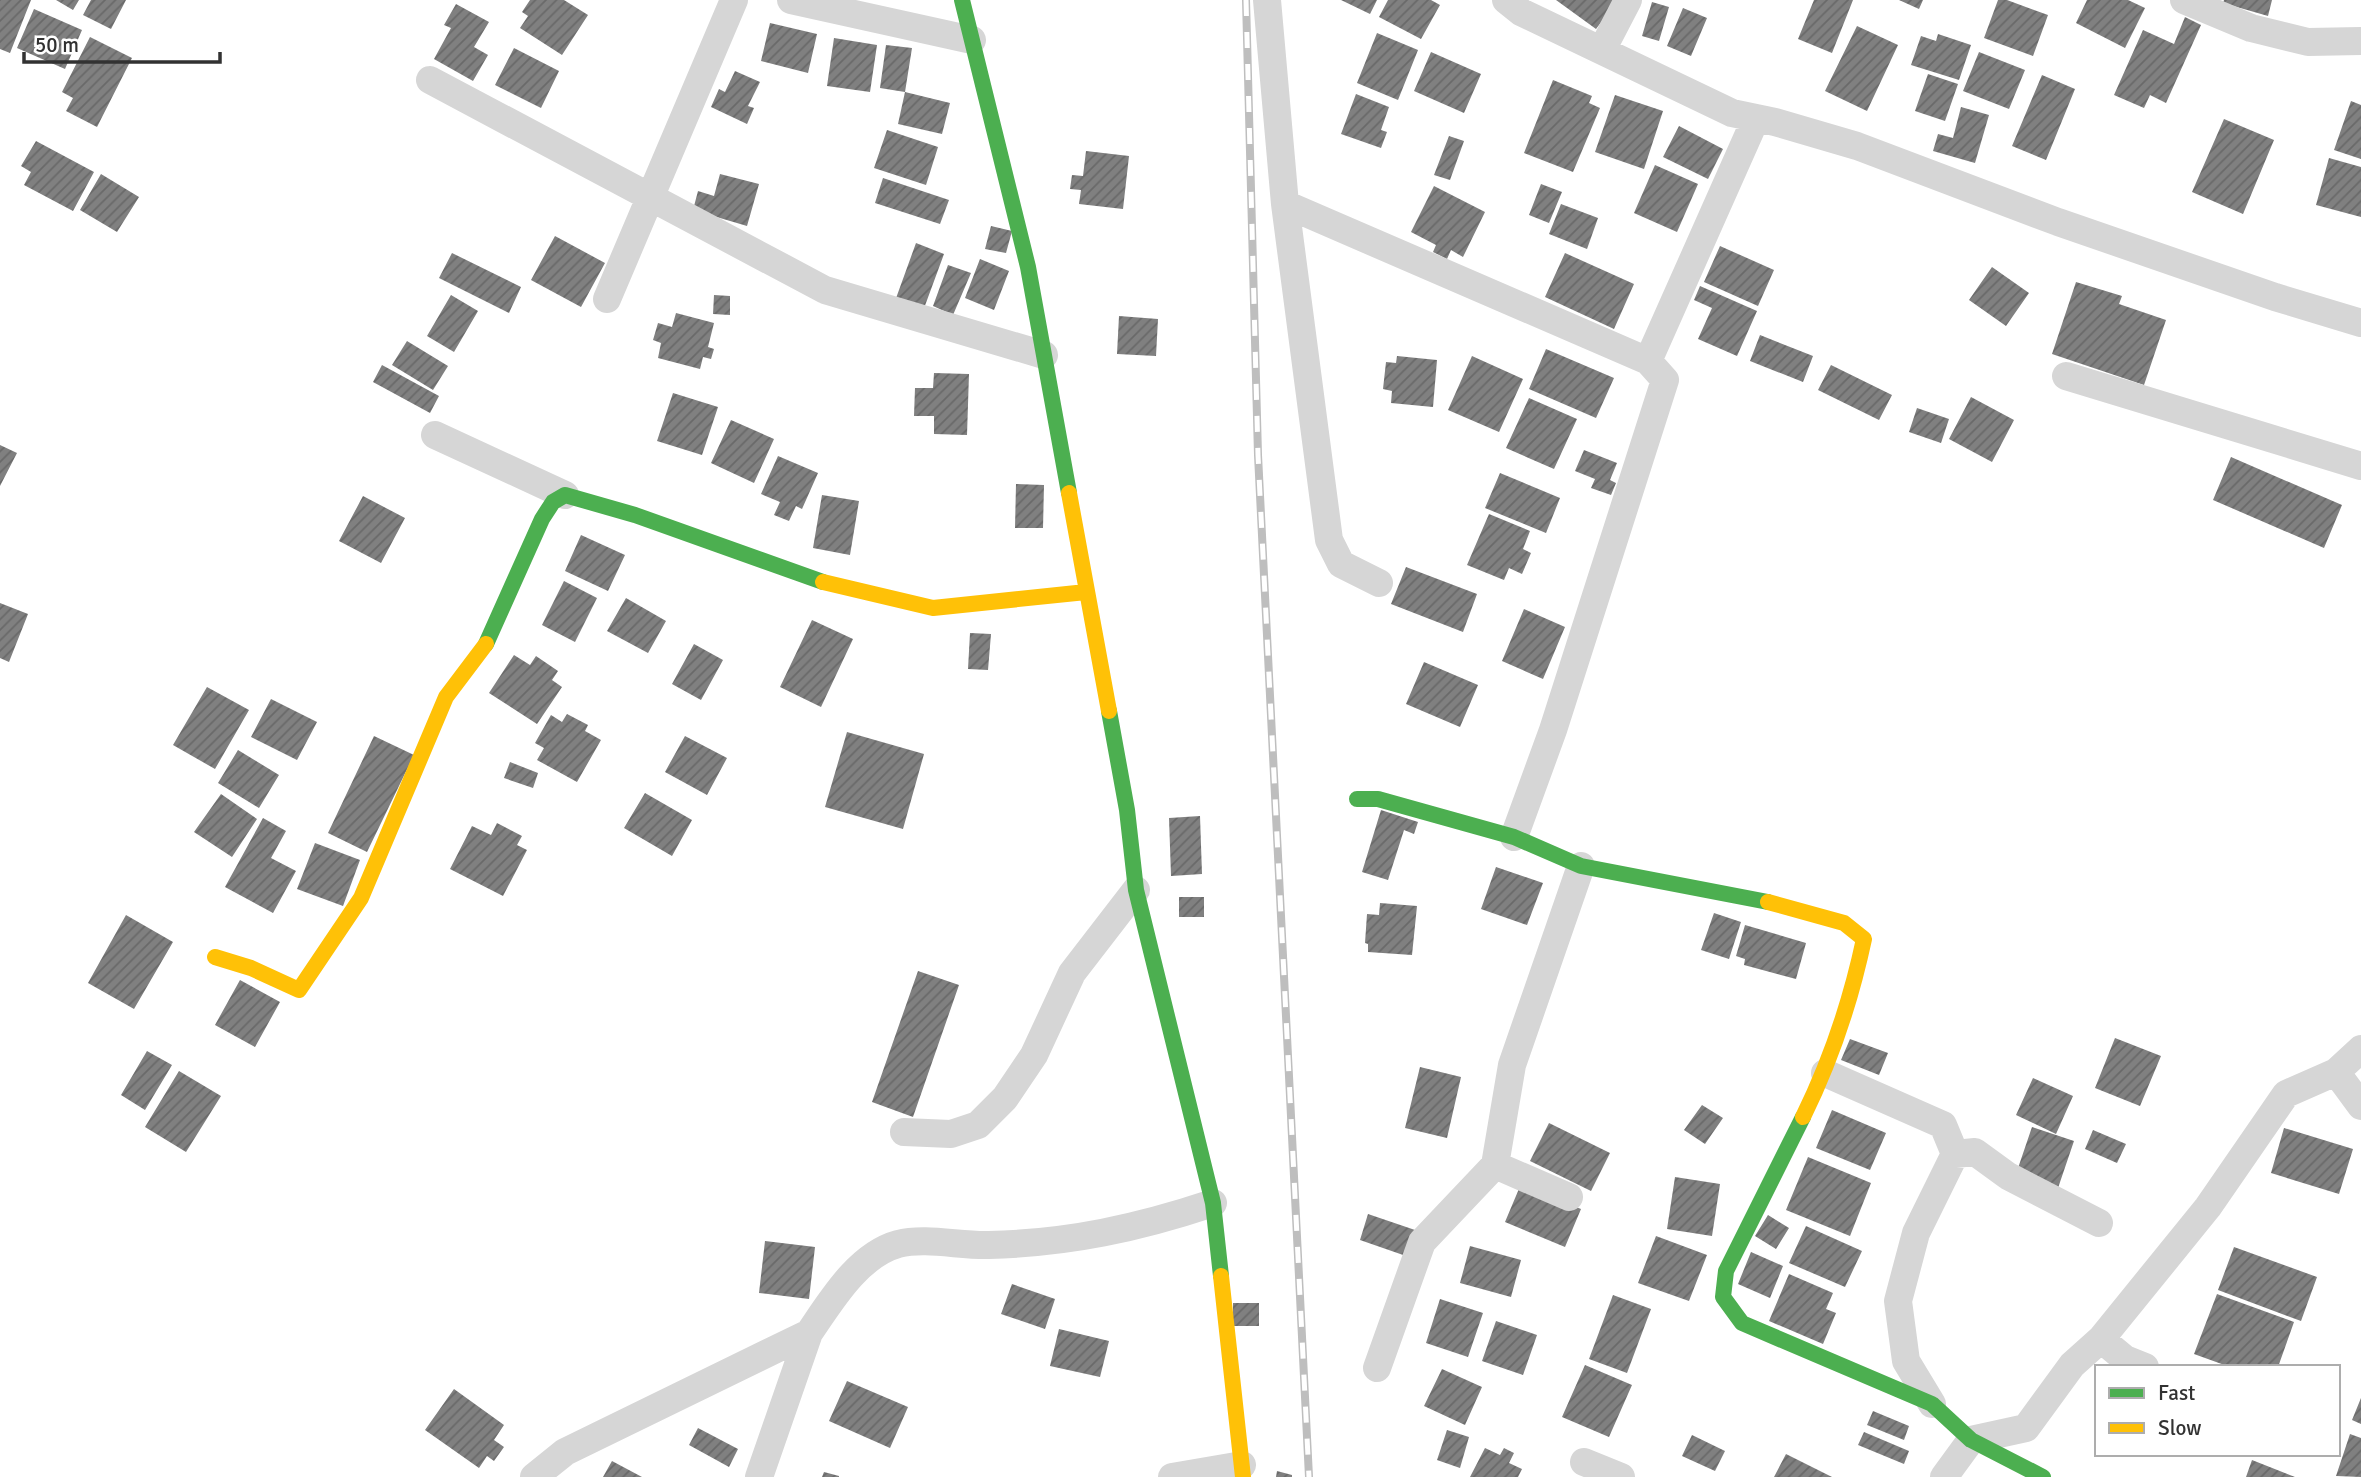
<svg xmlns="http://www.w3.org/2000/svg" width="2361" height="1477" viewBox="0 0 2361 1477" font-family="Signika,sans-serif">
  <defs>
    <pattern id="building-hatch" width="6" height="6" patternUnits="userSpaceOnUse" patternTransform="scale(1.75)"><rect width="6" height="6" fill="#808080"/><path d="M-1 1l2-2M0 6l6-6M5 7l2-2" fill="none" stroke="#696969"/></pattern>
  </defs>
  <rect width="100%" height="100%" fill="#fff"/>
  <path fill="url(#building-hatch)" d="M0,0H31L10,53L0,49Z
    M56,0H79L73,10Z
    M91,0H126L111,29L83,15Z
    M530,0H564L588,15L562,55L520,28L528,16L522,12Z
    M1341,0H1377L1370,14Z
    M1388,0H1431L1440,5L1421,39L1379,17Z
    M1556,0H1618L1596,29Z
    M1814,0H1853L1832,53L1798,39Z
    M1899,0H1923L1919,9Z
    M1998,0H2007L2048,15L2033,56L1984,38Z
    M2087,0H2128L2145,8L2125,48L2076,23Z
    M2224,0H2272L2268,16L2223,3Z
    M1652,2L1669,7L1659,41L1642,36Z
    M456,4L489,22L474,47L488,55L473,81L434,59L451,28L444,25Z
    M1683,8L1707,18L1691,56L1667,46Z
    M34,9L82,30L65,69L17,48Z
    M2185,17L2201,25L2166,103L2150,95L2144,108L2114,95L2143,30L2174,44Z
    M770,23L817,34L808,73L761,61Z
    M1857,26L1898,45L1867,111L1825,91Z
    M1377,33L1418,50L1398,100L1357,83Z
    M1938,34L1971,45L1959,80L1911,65L1921,36L1936,41Z
    M90,37L132,58L97,127L66,111L73,98L62,92Z
    M834,38L877,45L870,92L827,86Z
    M886,45L912,48L905,92L880,88Z
    M514,48L559,71L541,108L495,85Z
    M1431,52L1481,74L1464,113L1414,91Z
    M1979,52L2025,70L2009,109L1963,91Z
    M735,71L760,82L748,106L754,108L747,124L711,107L719,89L725,92Z
    M1928,74L1958,84L1945,121L1915,111Z
    M2042,75L2075,89L2046,160L2012,146Z
    M1553,80L1592,96L1589,103L1600,108L1573,172L1524,153Z
    M905,92L950,103L942,134L898,124Z
    M1356,94L1389,107L1381,130L1387,132L1381,148L1341,134Z
    M1615,95L1663,111L1644,169L1595,152Z
    M2351,101L2361,105V159L2334,150Z
    M1961,107L1989,115L1975,163L1933,151L1938,134L1953,138Z
    M2224,119L2274,140L2243,214L2192,192Z
    M1679,126L1723,149L1708,179L1663,157Z
    M887,130L938,147L926,185L874,168Z
    M1449,136L1464,141L1450,180L1434,175Z
    M36,141L94,172L73,211L24,185L31,172L21,166Z
    M1086,151L1129,156L1123,209L1079,204L1081,190L1070,189L1072,175L1083,176Z
    M2329,158L2361,167V217L2316,205Z
    M1655,165L1698,184L1677,232L1634,213Z
    M101,174L139,197L117,232L80,210Z
    M720,174L759,184L747,226L693,210L698,191L714,196Z
    M883,178L949,200L940,224L875,203Z
    M1541,184L1562,192L1549,223L1529,215Z
    M1434,186L1485,212L1463,257L1451,250L1447,259L1433,252L1436,245L1411,232Z
    M1561,204L1598,218L1587,249L1549,234Z
    M991,226L1012,231L1006,253L985,249Z
    M555,236L605,263L581,307L531,280Z
    M916,243L944,254L923,311L895,301Z
    M1720,246L1774,270L1758,306L1704,282Z
    M452,253L521,287L509,313L439,278Z
    M1565,253L1634,284L1614,329L1545,297Z
    M980,259L1009,271L994,310L965,298Z
    M948,265L971,273L953,315L933,306Z
    M1992,267L2029,293L2006,326L1969,300Z
    M2076,282L2122,296L2119,304L2166,320L2144,385L2052,354Z
    M1700,286L1757,311L1737,356L1698,339L1712,308L1694,300Z
    M451,295L478,311L454,352L427,336Z
    M714,295L730,296V315L713,314Z
    M676,313L714,323L708,347L714,349L711,359L703,357L700,369L658,358L661,343L653,340L658,323L672,327Z
    M1119,316L1158,319L1156,356L1117,354Z
    M1760,335L1813,356L1803,382L1750,361Z
    M407,341L448,366L433,390L392,365Z
    M1546,349L1614,378L1596,418L1529,389Z
    M1397,356L1437,360L1433,407L1391,403L1392,391L1383,389L1386,362L1396,363Z
    M1472,356L1523,379L1499,432L1448,410Z
    M382,365L439,396L430,413L373,382Z
    M1831,365L1892,395L1879,420L1818,390Z
    M934,373L969,374L967,435L934,434V416H914L915,388H933Z
    M673,393L718,407L702,455L657,441Z
    M1971,397L2014,420L1992,462L1949,439Z
    M1529,398L1577,419L1554,469L1506,448Z
    M1917,408L1949,419L1941,443L1909,432Z
    M731,420L774,439L754,483L711,463Z
    M0,445L17,453L0,486Z
    M1584,450L1617,463L1610,480L1616,483L1611,495L1591,488L1595,479L1575,471Z
    M778,456L818,473L802,509L796,506L789,521L774,515L780,502L761,494Z
    M2231,457L2342,505L2324,548L2213,500Z
    M1500,473L1560,498L1546,533L1485,508Z
    M1016,484L1044,485L1043,528H1015Z
    M822,495L859,501L850,555L813,548Z
    M363,496L405,518L381,563L339,541Z
    M1489,514L1530,531L1523,549L1531,553L1522,574L1509,568L1504,580L1467,565Z
    M581,535L625,555L608,591L565,571Z
    M1406,567L1477,594L1463,632L1391,604Z
    M564,581L597,598L575,642L542,625Z
    M626,598L666,621L648,653L607,631Z
    M0,603L28,614L9,662L0,658Z
    M1524,609L1565,627L1543,679L1502,661Z
    M812,620L853,639L821,707L780,687Z
    M970,633L991,634L988,670L968,669Z
    M694,644L723,660L701,700L672,684Z
    M514,655L530,665L536,656L558,671L552,680L562,687L537,724L489,693Z
    M1424,662L1478,685L1460,727L1406,704Z
    M207,687L249,710L215,769L173,745Z
    M271,699L317,722L297,760L251,737Z
    M567,714L588,725L585,731L601,740L577,782L537,760L544,748L535,743L551,715L562,722Z
    M847,732L924,754L903,829L825,807Z
    M374,736L414,755L367,852L328,833Z
    M685,736L727,758L707,795L665,772Z
    M238,750L279,775L259,808L218,783Z
    M510,762L538,773L533,788L504,778Z
    M645,793L692,820L672,856L624,828Z
    M221,794L257,819L232,857L194,832Z
    M1381,810L1418,822L1414,834L1404,830L1388,880L1362,872Z
    M1200,816L1202,874L1171,876L1169,818Z
    M263,818L286,831L271,858L296,871L273,913L225,887Z
    M497,823L522,836L517,845L527,850L503,896L450,869L472,826L491,835Z
    M315,843L360,860L343,906L297,889Z
    M1496,867L1543,883L1527,925L1481,909Z
    M1179,897H1204V917H1179Z
    M1380,903L1417,906L1412,955L1368,952V944L1365,943L1367,914L1379,915Z
    M1714,913L1741,922L1729,959L1701,950Z
    M126,915L173,942L134,1009L88,983Z
    M1745,925L1806,943L1796,979L1744,965L1745,959L1736,956Z
    M918,971L959,985L913,1117L872,1102Z
    M240,980L280,1002L255,1047L215,1025Z
    M2115,1038L2161,1056L2140,1106L2095,1088Z
    M1850,1039L1888,1053L1879,1075L1841,1060Z
    M147,1051L172,1065L145,1110L121,1095Z
    M1420,1067L1461,1077L1447,1138L1405,1128Z
    M179,1071L221,1096L186,1152L145,1127Z
    M2033,1078L2073,1096L2056,1134L2016,1115Z
    M1702,1105L1723,1118L1705,1144L1684,1130Z
    M1832,1110L1886,1133L1870,1170L1816,1148Z
    M1549,1123L1610,1153L1591,1191L1530,1161Z
    M2032,1127L2074,1141L2058,1188L2016,1174Z
    M2284,1128L2353,1149L2339,1194L2271,1173Z
    M2093,1130L2126,1144L2117,1163L2085,1149Z
    M1808,1157L1871,1183L1850,1236L1786,1210Z
    M1675,1177L1720,1184L1712,1236L1667,1229Z
    M1521,1184L1581,1209L1565,1247L1505,1222Z
    M1368,1214L1415,1230L1406,1256L1360,1240Z
    M1768,1215L1789,1228L1776,1249L1755,1236Z
    M1806,1226L1862,1251L1845,1287L1789,1263Z
    M1656,1236L1707,1255L1689,1301L1638,1283Z
    M765,1241L815,1247L809,1299L759,1293Z
    M1470,1246L1521,1260L1511,1297L1460,1283Z
    M2234,1247L2317,1277L2301,1321L2218,1290Z
    M1751,1252L1783,1266L1770,1298L1738,1284Z
    M1789,1274L1833,1293L1826,1309L1836,1313L1823,1344L1769,1321Z
    M1012,1284L1055,1299L1045,1329L1001,1314Z
    M2217,1294L2294,1322L2278,1367H2230L2194,1354Z
    M1613,1295L1651,1309L1627,1373L1589,1359Z
    M1440,1299L1483,1313L1468,1357L1426,1343Z
    M1233,1303H1259V1326H1233Z
    M1496,1321L1537,1335L1523,1375L1482,1361Z
    M1059,1329L1109,1341L1100,1377L1050,1366Z
    M1585,1365L1632,1385L1609,1437L1562,1417Z
    M1442,1369L1482,1387L1465,1425L1424,1406Z
    M847,1381L908,1407L890,1448L829,1421Z
    M454,1389L504,1425L494,1440L504,1447L494,1461L487,1456L479,1468L425,1430Z
    M2361,1398V1424L2352,1420Z
    M1873,1411L1909,1426L1904,1440L1867,1425Z
    M698,1428L738,1449L729,1467L689,1445Z
    M1447,1430L1469,1437L1460,1468L1437,1460Z
    M1864,1432L1909,1451L1904,1464L1858,1445Z
    M2350,1434L2361,1438V1477L2336,1476Z
    M1692,1435L1725,1451L1715,1471L1682,1456Z
    M1485,1448L1500,1455L1504,1448L1514,1453L1509,1463L1522,1469L1518,1477H1470Z
    M1786,1454L1832,1477H1774Z
    M2252,1460L2295,1477H2246Z
    M612,1461L642,1477H603Z
    M1277,1471L1292,1475V1477H1276Z
    M824,1472L839,1476V1477H822Z"/>
  <g fill="none" stroke-linecap="round" stroke-linejoin="round">
    <path stroke="#d6d6d6" stroke-width="28" d="M791,0L972,40
      M1267,0L1285,204L1648,361L1756,118
      M1506,0L1521,12L1732,113L1775,122L1857,146L2058,222L2275,297L2361,323
      M2184,0L2251,28L2308,42L2361,41
      M1602,50L1628,0
      M430,80L825,290L1044,355
      M1285,204L1329,540L1341,564L1379,583
      M607,299L734,0
      M2066,376L2361,466
      M435,435L565,495
      M1514,837L1553,730L1665,380L1648,361
      M2336,1072L2361,1106
      M1825,1073L1943,1125L1955,1154L1916,1233L1898,1301L1906,1361L1932,1404
      M904,1132L951,1134L978,1125L1005,1098L1034,1055L1072,973L1136,890
      M1955,1154L1975,1152L2008,1176L2099,1223
      M1495,1165L1569,1197
      M2101,1339L2125,1359L2145,1367
      M1377,1368L1422,1242L1495,1165L1512,1065L1581,866
      M1584,1462L1621,1477
      M534,1477L565,1452L809,1333C831,1301 858,1255 898,1244C926,1237 960,1246 989,1245C1069,1243 1138,1228 1213,1203
      M759,1477L809,1333
      M1172,1477L1242,1465
      M1944,1477L1971,1440L2026,1428L2072,1365L2101,1339L2208,1207L2286,1094L2336,1072L2361,1049"/>
    <path stroke="#4caf50" stroke-width="16" d="M962,0L1028,267L1069,493
      M486,644L542,519L553,502L565,495L635,515L823,582
      M1109,711L1127,810L1136,890L1213,1203L1221,1276
      M1357,799H1378L1514,837L1581,866L1768,902
      M1803,1117L1726,1271L1723,1297L1742,1323L1932,1404L1971,1440L2043,1477"/>
    <path stroke="#ffc107" stroke-width="16" d="M1069,493L1109,711
      M823,582L933,608L1086,592
      M1768,902L1844,923L1864,939C1851,1000 1831,1060 1803,1117
      M215,957L251,968L299,990L361,898L446,697L486,644
      M1221,1276L1243,1477"/>
    <g stroke="#bebebe" stroke-width="8">
      <path id="rail" d="M1246,0L1258,455L1309,1477"/>
    </g>
    <use href="#rail" stroke="#fff" stroke-width="5" stroke-dasharray="16" stroke-linecap="butt"/>
  </g>
  <rect x="2095" y="1365" width="245" height="91" fill="#ffffff" stroke="#adadad" stroke-width="2"/>
  <rect x="2109" y="1388" width="35" height="10" fill="#4caf50" stroke="#adadad" stroke-width="2"/>
  <text x="2158" y="1400" font-size="21" fill="#323232">Fast</text>
  <rect x="2109" y="1423" width="35" height="10" fill="#ffc107" stroke="#adadad" stroke-width="2"/>
  <text x="2158" y="1435" font-size="21" fill="#323232">Slow</text>
  <path d="M24 52v10h196v-10" fill="none" stroke="#323232" stroke-width="3.5"/>
  <text x="35" y="52" font-size="21" fill="#323232" stroke="#ffffff" stroke-width="5" paint-order="stroke">50 m</text>
</svg>
